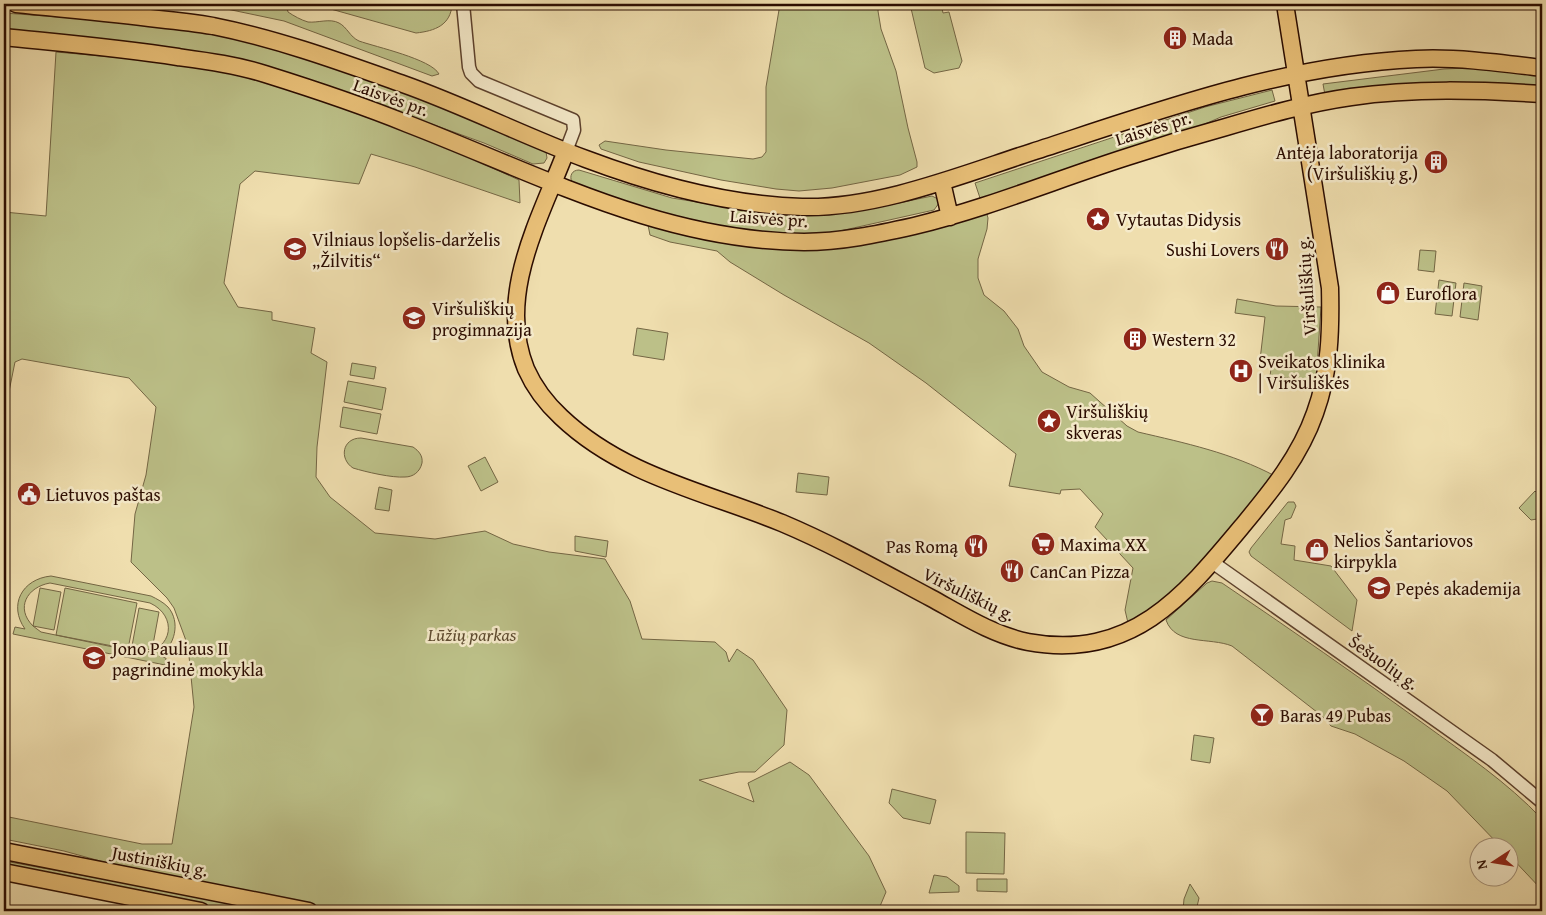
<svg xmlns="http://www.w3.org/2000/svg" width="1546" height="915" viewBox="0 0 1546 915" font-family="'Gentium Book Plus',serif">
  <rect width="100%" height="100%" fill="#efdeae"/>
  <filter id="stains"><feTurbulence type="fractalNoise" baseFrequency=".004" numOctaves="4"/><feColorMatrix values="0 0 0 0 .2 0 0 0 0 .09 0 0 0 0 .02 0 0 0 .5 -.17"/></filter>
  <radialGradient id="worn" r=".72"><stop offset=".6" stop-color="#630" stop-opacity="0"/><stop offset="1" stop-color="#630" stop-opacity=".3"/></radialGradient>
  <path fill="#bcc088" stroke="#746644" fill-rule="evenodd" d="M203,4H286L288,12C294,16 301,20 308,22C318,23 330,18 339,23C347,27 350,37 359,41C376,47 431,59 439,74L432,76L284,21Z
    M313,4H452C451,25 435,31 416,33Z
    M780,4H879L878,11L881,29L896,71L908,128L917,162V167L900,175L832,188L799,191L776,189L721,180L639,162L601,149L599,145L605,141L666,150L753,159L762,157L766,152V87Z
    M910,4H941L943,13L949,12L962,61L959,68L934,73L925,68Z
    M4,13L100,20L223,35L272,48L386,85L542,149L546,152L547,158L544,163L533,164L484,143L332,88L4,31Z
    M56,52L124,58L131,56L248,76L414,132L519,180L520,203L415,167L371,154L359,184L255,171L240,184L224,283L238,307L272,312V320L315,328L311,353L327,362L317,447L316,477L330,497L375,533L435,539L485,531L513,544L549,552L605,559L630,601L642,639L715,642L726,652L729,662L737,649L753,660L787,710L784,745L755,772H739L699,780L754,802L748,783L790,762L809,775L869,856L886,892L878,911H336L147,874L64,851L4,839V816L142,844H172L194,707L188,646L174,608L167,598L131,562L135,514L146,475L156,407L129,378L22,359L15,362L4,416V212L46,216Z
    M1467,68L1542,73V89L1325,95L1323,84L1444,69Z
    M1272,90L1275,101L1221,117L1184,133L981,201L975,183L1205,107Z
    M579,170L672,198L740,209H870L932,196L938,199L939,203L934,210L831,233L801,236L733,230L646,210L572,182C569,176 572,170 579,170Z
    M986,211L988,218L987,229L978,259V278L984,295L1004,311L1018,329L1024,346L1042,372L1069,387L1090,393L1127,426L1138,432C1185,443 1232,453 1275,476L1203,563L1155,607L1128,623L1125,610L1133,568L1095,527L1103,514L1080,489L1061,490L1060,494L1009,486L1016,454L926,383L869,343L784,295L730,262L717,251L670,242L650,235L648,225L762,246Z
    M1420,250L1436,251L1434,272L1418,270Z
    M1439,280L1456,283L1452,316L1435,314Z
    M1464,283L1482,286L1478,320L1460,317Z
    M1237,299L1276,306L1321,307L1316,381L1270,376L1272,362L1260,360L1265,317L1235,313Z
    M637,328L668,333L664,360L633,355Z
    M352,363L376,367L374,379L350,375Z
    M348,381L386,388L382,410L344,402Z
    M343,407L381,414L377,434L340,427Z
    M361,438L413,447C419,451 423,456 422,463C420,472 413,477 405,477C392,478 366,472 353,468C339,459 342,438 361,438Z
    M485,457L498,482L481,491L468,466Z
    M798,473L829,477L827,495L796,492Z
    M379,487L392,490L389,511L375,509Z
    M1535,491L1542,498V511L1537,519L1531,520L1519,508Z
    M1288,502H1294L1296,506L1291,518L1285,520L1281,544L1295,546L1294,560L1331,566L1357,600L1352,631L1251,556L1249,552L1251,548Z
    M575,536L608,541L606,557L575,551Z
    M51,576L151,596C157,599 163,602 168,607C181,622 175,646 159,656L166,658L165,665L13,634L15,627L25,629C8,605 22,579 51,576ZM50,583L150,603C178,616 173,650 142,653L41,632L33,626L54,630L61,592L40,588L33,626C15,608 27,587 50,583Z
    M1212,581L1222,583C1290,629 1358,676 1424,724C1465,754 1507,782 1542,819V890L1509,855L1508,848L1501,847L1447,791L1404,761L1355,734L1331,726L1322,716L1232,646C1210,637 1175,646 1166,620L1207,583Z
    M65,588L137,603L128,649L56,635Z
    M139,608L159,612L152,650L132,646Z
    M1194,735L1214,738L1210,763L1191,760Z
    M892,789L936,800L930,824L903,818L889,803Z
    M966,832L1005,833L1004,874L966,873Z
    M4,861L280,911H233L4,866Z
    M934,875L947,877L959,886V892L929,893Z
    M977,879H1007V892L977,891Z
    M1190,884L1199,898L1196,911L1183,910L1184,899Z"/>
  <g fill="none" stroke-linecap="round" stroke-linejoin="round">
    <g stroke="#5c402c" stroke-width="15">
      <path id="minor" d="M463,4L469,67L471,73L479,81L573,120L574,130L566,151
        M1212,562L1492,760L1542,802"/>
    </g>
    <g stroke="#2b0c00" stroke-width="19">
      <path id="major" d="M16,4C64,9 111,13 158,19C177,21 195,23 213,26C278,39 341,62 403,84C465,106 524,136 586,159C655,185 727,205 802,207C877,209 961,175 1032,152C1158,111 1282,65 1416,59C1458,57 1501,63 1542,68
        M4,37C62,43 120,48 178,57C207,61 237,65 265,74C313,89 361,105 408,124C538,174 661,241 804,242C841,242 878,234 914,226C988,208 1055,180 1127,157C1160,146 1193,136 1226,127C1267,115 1308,103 1351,97C1415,88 1478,90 1542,94
        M566,151C540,219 496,295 526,369C534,387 547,404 561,417C623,476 706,492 782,523C834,545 882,572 931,598C962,615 993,635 1028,642C1132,661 1185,595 1244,524C1272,490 1300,456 1315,413C1330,372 1331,330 1330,288L1285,4
        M942,182L950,217
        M4,851L309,911
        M4,872L201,911"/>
    </g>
    <use href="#minor" stroke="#f5eaca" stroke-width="12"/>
    <use href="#major" stroke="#e8bf77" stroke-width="16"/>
  </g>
  <defs>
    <g id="building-disc" transform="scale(1.25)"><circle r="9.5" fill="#8f2418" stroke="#f5eaca"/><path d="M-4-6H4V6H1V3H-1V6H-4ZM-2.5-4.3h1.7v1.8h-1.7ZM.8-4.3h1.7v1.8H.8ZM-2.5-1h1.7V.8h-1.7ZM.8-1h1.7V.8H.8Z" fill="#fff"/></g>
    <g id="sight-disc" transform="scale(1.25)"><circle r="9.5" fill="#8f2418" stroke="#f5eaca"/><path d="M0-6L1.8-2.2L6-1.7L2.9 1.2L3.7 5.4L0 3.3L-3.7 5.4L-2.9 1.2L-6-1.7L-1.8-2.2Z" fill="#fff"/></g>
    <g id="school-disc" transform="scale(1.25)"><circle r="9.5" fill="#8f2418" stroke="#f5eaca"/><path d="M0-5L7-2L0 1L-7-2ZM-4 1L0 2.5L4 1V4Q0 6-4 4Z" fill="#fff"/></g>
    <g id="restaurant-disc" transform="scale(1.25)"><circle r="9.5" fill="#8f2418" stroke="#f5eaca"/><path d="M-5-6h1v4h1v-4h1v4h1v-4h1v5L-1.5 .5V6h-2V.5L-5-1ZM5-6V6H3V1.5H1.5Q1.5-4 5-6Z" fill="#fff"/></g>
    <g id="shop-disc" transform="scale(1.25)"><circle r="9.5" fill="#8f2418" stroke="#f5eaca"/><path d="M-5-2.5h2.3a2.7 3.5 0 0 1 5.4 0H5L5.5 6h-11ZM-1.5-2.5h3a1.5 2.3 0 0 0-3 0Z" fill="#fff"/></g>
    <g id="hospital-disc" transform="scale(1.25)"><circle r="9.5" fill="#8f2418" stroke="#f5eaca"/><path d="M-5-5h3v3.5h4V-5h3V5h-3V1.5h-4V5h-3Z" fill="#fff"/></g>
    <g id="civic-disc" transform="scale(1.25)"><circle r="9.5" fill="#8f2418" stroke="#f5eaca"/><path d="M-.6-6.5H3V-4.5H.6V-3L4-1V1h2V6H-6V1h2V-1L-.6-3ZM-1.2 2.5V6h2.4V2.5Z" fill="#fff"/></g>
    <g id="supermarket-disc" transform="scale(1.25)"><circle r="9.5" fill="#8f2418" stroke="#f5eaca"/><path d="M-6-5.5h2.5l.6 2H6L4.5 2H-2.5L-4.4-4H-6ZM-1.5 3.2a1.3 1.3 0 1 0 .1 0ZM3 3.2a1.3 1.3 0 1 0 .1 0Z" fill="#fff"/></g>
    <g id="bar-disc" transform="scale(1.25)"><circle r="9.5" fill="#8f2418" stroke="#f5eaca"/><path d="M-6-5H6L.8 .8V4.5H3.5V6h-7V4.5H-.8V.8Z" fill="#fff"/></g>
  </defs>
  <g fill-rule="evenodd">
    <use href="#building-disc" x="1175" y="38"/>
    <use href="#building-disc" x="1436" y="162"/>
    <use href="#sight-disc" x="1098" y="219"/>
    <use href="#school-disc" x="295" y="249"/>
    <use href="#restaurant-disc" x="1277" y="249"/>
    <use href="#shop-disc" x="1388" y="293"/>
    <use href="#school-disc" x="414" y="318"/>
    <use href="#building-disc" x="1135" y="339"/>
    <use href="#hospital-disc" x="1241" y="371"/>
    <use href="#sight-disc" x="1049" y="421"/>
    <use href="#civic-disc" x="29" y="494"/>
    <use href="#supermarket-disc" x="1043" y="544"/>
    <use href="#restaurant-disc" x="976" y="546"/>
    <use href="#shop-disc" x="1317" y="550"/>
    <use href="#restaurant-disc" x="1012" y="571"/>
    <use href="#school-disc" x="1379" y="588"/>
    <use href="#school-disc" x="94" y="658"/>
    <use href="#bar-disc" x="1262" y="715"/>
  </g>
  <g text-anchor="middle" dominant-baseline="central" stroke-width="5" stroke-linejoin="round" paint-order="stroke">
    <g font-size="18" fill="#2b0c00" stroke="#f5eaca" text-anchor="start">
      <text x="1192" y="38">Mada</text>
      <text x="1418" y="152" text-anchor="end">Antėja laboratorija<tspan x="1418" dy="21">(Viršuliškių g.)</tspan></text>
      <text x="1116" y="219">Vytautas Didysis</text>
      <text x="312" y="239">Vilniaus lopšelis-darželis<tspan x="312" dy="21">„Žilvitis“</tspan></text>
      <text x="1260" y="249" text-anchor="end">Sushi Lovers</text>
      <text x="1406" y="293">Euroflora</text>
      <text x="432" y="308">Viršuliškių<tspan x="432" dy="21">progimnazija</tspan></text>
      <text x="1152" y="339">Western 32</text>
      <text x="1258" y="361">Sveikatos klinika<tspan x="1258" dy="21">| Viršuliškės</tspan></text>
      <text x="1066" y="411">Viršuliškių<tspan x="1066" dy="21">skveras</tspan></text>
      <text x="46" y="494">Lietuvos paštas</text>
      <text x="1334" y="540">Nelios Šantariovos<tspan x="1334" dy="21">kirpykla</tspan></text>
      <text x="1060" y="544">Maxima XX</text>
      <text x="958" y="546" text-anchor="end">Pas Romą</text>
      <text x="1030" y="571">CanCan Pizza</text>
      <text x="1396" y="588">Pepės akademija</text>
      <text x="112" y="648">Jono Pauliaus II<tspan x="112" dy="21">pagrindinė mokykla</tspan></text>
      <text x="1280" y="715">Baras 49 Pubas</text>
    </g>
    <g font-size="18" fill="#2b0c00" stroke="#f5eaca">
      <text transform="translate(391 97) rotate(20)">Laisvės pr.</text>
      <text transform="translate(1153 128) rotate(-17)">Laisvės pr.</text>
      <text transform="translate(769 218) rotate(4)">Laisvės pr.</text>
      <text transform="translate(1306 286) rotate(-94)">Viršuliškių g.</text>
      <text transform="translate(969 594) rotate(26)">Viršuliškių g.</text>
      <text transform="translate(1384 662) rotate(35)">Šešuolių g.</text>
      <text transform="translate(160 861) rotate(11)">Justiniškių g.</text>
    </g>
    <g font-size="18" font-style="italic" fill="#5e4b30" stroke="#f5eaca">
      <text x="472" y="634">Lūžių parkas</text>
    </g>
  </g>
  <rect width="1546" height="915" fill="none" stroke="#efdeae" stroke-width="20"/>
  <rect x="5" y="5" width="1536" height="905" fill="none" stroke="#2b0c00" stroke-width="2.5"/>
  <rect x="10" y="10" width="1526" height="895" fill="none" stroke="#2b0c00"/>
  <g transform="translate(1494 862) rotate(258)"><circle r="24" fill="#f5eaca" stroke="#a49179"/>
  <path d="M0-4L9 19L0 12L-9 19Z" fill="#8f2418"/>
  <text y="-8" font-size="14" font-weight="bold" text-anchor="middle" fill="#2b0c00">N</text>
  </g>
  <rect width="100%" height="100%" filter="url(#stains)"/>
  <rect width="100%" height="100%" fill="url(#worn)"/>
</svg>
